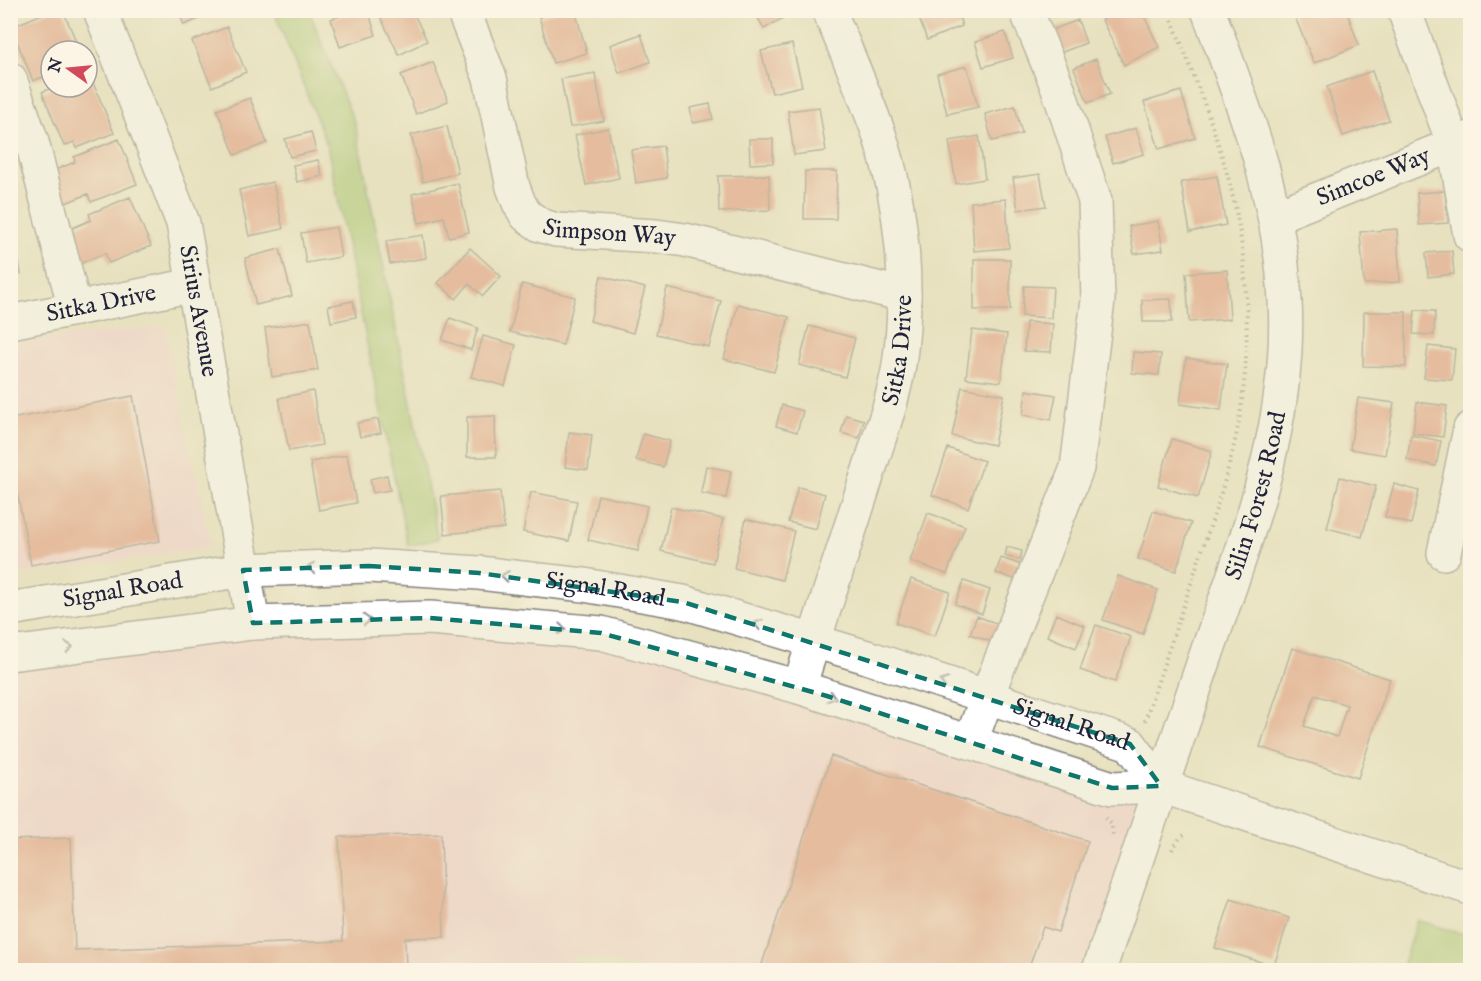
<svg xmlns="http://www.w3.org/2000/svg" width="1481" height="981" viewBox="0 0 1481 981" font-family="'IM FELL English',serif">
  <rect width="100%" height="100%" fill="#fcf5e5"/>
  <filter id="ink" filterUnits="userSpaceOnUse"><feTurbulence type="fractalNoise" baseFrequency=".0167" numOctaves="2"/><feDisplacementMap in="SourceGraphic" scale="12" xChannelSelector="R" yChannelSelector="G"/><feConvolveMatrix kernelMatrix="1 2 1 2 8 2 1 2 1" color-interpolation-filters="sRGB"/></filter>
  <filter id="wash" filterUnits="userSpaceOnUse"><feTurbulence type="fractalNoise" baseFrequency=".008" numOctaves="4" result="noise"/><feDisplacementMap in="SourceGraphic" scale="24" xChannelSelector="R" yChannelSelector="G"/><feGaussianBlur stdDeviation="1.35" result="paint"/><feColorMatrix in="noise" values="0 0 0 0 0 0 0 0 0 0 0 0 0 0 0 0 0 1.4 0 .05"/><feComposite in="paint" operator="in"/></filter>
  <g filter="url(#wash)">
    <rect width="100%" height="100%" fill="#e7e1bf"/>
    <path fill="#f7cfd3" d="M164,326L211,547L11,576L10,343Z
      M253,623L601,633L1161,786L1099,970H646L580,954L549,970H11L10,654Z"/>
    <path fill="#a3c46c" stroke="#627354" stroke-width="1.5" d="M274,11H309L355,124L438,539L408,546L327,145Z
      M1417,920L1470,936V970H1401Z"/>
    <g id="blocks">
      <path fill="#e39077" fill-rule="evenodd" d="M52,10H63L80,51H51V81L48,82L45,76L33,81L11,27Z
        M178,10H218V11L184,25Z
        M358,10H368L376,35L340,47L331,19Z
        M390,10H412L427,41L399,55L380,16Z
        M562,10H575L587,53L553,63L539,17Z
        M754,10H788L790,14L764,29Z
        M916,10H957L962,26L927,40Z
        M1121,10H1141L1159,47L1124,65L1102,20Z
        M1292,10H1346L1359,45L1314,63Z
        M1078,20L1086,43L1060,53L1052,30Z
        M227,27L246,72L212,87L192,41Z
        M1005,32L1013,58L983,67L975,42Z
        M641,34L650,62L619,73L610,45Z
        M792,44L802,86L772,93L761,51Z
        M1096,59L1110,94L1088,103L1074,68Z
        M433,62L448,101L416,114L401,75Z
        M967,66L978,107L947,114L937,74Z
        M1372,71L1389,120L1343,136L1327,87Z
        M89,73L114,133L77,148L74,142L64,146L42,92L55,87H87V74Z
        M595,73L604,121L570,127L561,79Z
        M1181,91L1195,138L1159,149L1144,102Z
        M250,98L267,143L235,155L217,110Z
        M710,104L713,119L693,123L690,108Z
        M1015,106L1022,134L992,141L985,114Z
        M819,107L826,151L794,155L788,111Z
        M447,126L458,173L423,182L411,135Z
        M608,128L619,178L586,185L575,135Z
        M1136,128L1144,154L1113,163L1105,137Z
        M311,132L316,151L290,157L285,139Z
        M979,136L985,179L956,184L949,141Z
        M119,139L137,184L91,202L88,194L63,204L50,172L75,162L74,157Z
        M749,139H773V163L750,164Z
        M663,146L667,178L636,183L631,150Z
        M318,160L322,176L297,182L293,165Z
        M805,171H837L836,219H804Z
        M1040,174L1046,206L1018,210L1013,178Z
        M769,175L770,210L719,212L718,176Z
        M1217,176L1226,225L1190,232L1181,182Z
        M273,182L283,229L249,236L239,190Z
        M458,183L469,232L449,237L444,217L419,223L412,194Z
        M1445,191L1448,223L1419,225L1417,193Z
        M130,197L151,246L109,263L105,253L79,264L70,244L75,242L70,229L91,220L89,214Z
        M1006,199L1009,248L974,251L971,202Z
        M1158,221L1163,250L1134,254L1129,226Z
        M336,227L341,257L306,263L301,233Z
        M1397,229L1400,282L1364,284L1360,232Z
        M423,235L426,258L390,264L386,241Z
        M15,239L21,274L10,275V240Z
        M470,248L501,276L483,296L469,284L456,299L438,283Z
        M280,249L292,296L256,305L245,258Z
        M1452,251L1454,274L1428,277L1426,253Z
        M974,259H1010V310H974Z
        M1227,270L1230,319L1189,322L1186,273Z
        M601,276L645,288L633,333L590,321Z
        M522,284L575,297L563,345L510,332Z
        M1024,286L1053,287L1051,318L1022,316Z
        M667,288L721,301L709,347L656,334Z
        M1171,299L1172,322H1143L1142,300Z
        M353,301L356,317L331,322L328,306Z
        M738,304L789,317L774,372L724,359Z
        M1415,310L1435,311L1434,335L1413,334Z
        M1364,312H1406V367L1363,366Z
        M450,318L478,328L471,350L442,340Z
        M310,321L318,370L272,377L265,328Z
        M1026,322L1053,324L1051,352L1024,351Z
        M809,326L855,338L845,377L799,365Z
        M972,330L1007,334L1001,382L966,378Z
        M483,336L516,345L505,386L471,377Z
        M1428,346L1455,349L1452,380L1424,378Z
        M1133,352L1161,354L1159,375L1132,373Z
        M1186,358L1227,364L1221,410L1180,404Z
        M962,387L1004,395L994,445L952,436Z
        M1026,390L1056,395L1051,420L1023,415Z
        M313,391L322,445L289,451L279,398Z
        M133,396L160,541L31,565L10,454V419Z
        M1358,398L1394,403L1385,455L1350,449Z
        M1417,402L1447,406L1443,437L1413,433Z
        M782,405L803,411L797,432L776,426Z
        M846,415L864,420L859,438L841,433Z
        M495,416L496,457H467V417Z
        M378,419L381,433L360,437L357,423Z
        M569,432L592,435L588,470L565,467Z
        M643,434L670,441L663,467L636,460Z
        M1411,435L1441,441L1436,466L1407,460Z
        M1172,439L1212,451L1198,498L1158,486Z
        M948,448L984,461L968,508L932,495Z
        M347,455L356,503L319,510L310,462Z
        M706,466L731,471L726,498L701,493Z
        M387,475L390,490L373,493L370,479Z
        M1340,477L1376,486L1362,537L1327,528Z
        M1394,484L1419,491L1411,524L1385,517Z
        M798,487L825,494L816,529L788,522Z
        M500,491L504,528L445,534L441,496Z
        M531,492L577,501L569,541L523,532Z
        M598,495L647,506L638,551L588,540Z
        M671,507L723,519L713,563L661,551Z
        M1153,511L1191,523L1176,571L1138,559Z
        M928,513L965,526L947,574L910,561Z
        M746,519L794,531L782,580L734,568Z
        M1007,547L1022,551L1020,560L1005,556Z
        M1001,558L1022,565L1017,580L996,573Z
        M1118,576L1158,590L1143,634L1103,620Z
        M911,579L950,592L935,636L896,623Z
        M964,581L990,590L982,614L955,604Z
        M1056,614L1085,626L1076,648L1047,636Z
        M977,616L1003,626L997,644L970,634Z
        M1096,625L1131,637L1115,682L1080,670Z
        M1292,648L1390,679L1358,778L1260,747ZM1315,695L1347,705L1337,737L1304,726Z
        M831,756L1088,841L1058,932L1043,927L1028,970H760Z
        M441,834L444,937L405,938L406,970H10V840L71,838L75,950L343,941L339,837Z
        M1231,899L1289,918L1274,966L1215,948Z"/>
    </g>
  </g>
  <g filter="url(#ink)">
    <use href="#blocks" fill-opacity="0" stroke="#84827d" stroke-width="1.5"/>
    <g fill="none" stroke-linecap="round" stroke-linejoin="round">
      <g stroke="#84827d" stroke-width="36">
        <g id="minor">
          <path id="s1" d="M100,10L183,223L253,623"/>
          <path id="s2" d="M463,10L490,78L513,187L519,203L526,215L540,225L556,230L656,236L685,240L904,295"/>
          <path d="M1404,10L1454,145L1470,235"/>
          <path d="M10,79L32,142L75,309"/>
          <path id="s3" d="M1276,216L1470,138"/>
          <path id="s4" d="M10,322L193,285"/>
          <path d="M1444,553L1470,429"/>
          <path id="s5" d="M10,609L243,570L369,566L479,573L584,585L683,602L867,657L1130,744L1161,786"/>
          <path d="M10,654L253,623L430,618L601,633L799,687L1112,788L1161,786L1470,888"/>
          <path id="s6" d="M799,687L890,405C893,392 897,379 899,365C910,290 903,206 879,134C864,92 846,51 829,10"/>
          <path d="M971,741L994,678L1077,468L1098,300L1095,201L1058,88L1026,10"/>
          <path id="s7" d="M1099,970C1134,867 1169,764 1204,661C1244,545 1292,426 1285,301C1280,196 1244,107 1208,10"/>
        </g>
      </g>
      <path stroke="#84827d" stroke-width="4" stroke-dasharray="1.5 4.5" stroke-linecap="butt" d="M1145,721C1162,669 1180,617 1197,565C1213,518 1230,471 1239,421C1249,362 1249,299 1241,240C1230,160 1197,85 1168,10
        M1106,817L1111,823L1113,835
        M1172,850L1180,838L1187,833"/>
      <use href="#minor" stroke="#fff" stroke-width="33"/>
    </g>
    <defs><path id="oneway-chevron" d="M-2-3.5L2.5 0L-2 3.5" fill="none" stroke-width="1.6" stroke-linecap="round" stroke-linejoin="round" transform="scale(1.5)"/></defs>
    <g stroke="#9c9ca7">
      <use href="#oneway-chevron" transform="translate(311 568) rotate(178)"/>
      <use href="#oneway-chevron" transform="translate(505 576) rotate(-173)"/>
      <use href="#oneway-chevron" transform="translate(367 620) rotate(-2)"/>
      <use href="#oneway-chevron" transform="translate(758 624) rotate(-163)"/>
      <use href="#oneway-chevron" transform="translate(562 629) rotate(5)"/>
      <use href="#oneway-chevron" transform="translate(69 647) rotate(-7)"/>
      <use href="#oneway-chevron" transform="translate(944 682) rotate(-162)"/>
      <use href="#oneway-chevron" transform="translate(832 697) rotate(18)"/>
    </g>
  </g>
  <path d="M0 0H1481V981H0ZM369,566L479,573L683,602L1130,744L1161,786L1112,788L827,696L601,633L430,618L253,623L243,570Z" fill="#e7e1bf" fill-opacity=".55" fill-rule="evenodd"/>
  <path fill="none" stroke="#0f766e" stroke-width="4.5" stroke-dasharray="12 8" stroke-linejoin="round" d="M369,566L479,573L683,602L1130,744L1161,786L1112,788L827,696L601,633L430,618L253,623L243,570Z"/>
  <g text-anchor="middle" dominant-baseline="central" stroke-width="5" stroke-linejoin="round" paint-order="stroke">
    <g font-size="24" fill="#22223b" stroke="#fcf5e5">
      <text stroke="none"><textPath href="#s3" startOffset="105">Simcoe Way</textPath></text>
      <text stroke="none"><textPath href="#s2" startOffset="303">Simpson Way</textPath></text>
      <text stroke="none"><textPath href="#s4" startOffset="93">Sitka Drive</textPath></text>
      <text stroke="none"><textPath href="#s1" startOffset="318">Sirius Avenue</textPath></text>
      <text stroke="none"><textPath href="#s6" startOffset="352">Sitka Drive</textPath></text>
      <text stroke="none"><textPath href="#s7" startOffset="500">Silin Forest Road</textPath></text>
      <text stroke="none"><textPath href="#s5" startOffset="114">Signal Road</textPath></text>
      <text stroke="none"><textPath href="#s5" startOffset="600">Signal Road</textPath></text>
      <text stroke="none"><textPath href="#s5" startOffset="1086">Signal Road</textPath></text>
    </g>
  </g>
  <rect width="1481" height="981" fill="none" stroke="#fcf5e5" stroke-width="36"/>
  <g transform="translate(69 69) rotate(285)"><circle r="28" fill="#fcf5e5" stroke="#a5a1a1" stroke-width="1.5"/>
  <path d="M0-4.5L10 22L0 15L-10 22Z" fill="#d1495b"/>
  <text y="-9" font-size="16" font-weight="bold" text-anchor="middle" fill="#22223b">N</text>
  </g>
</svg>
